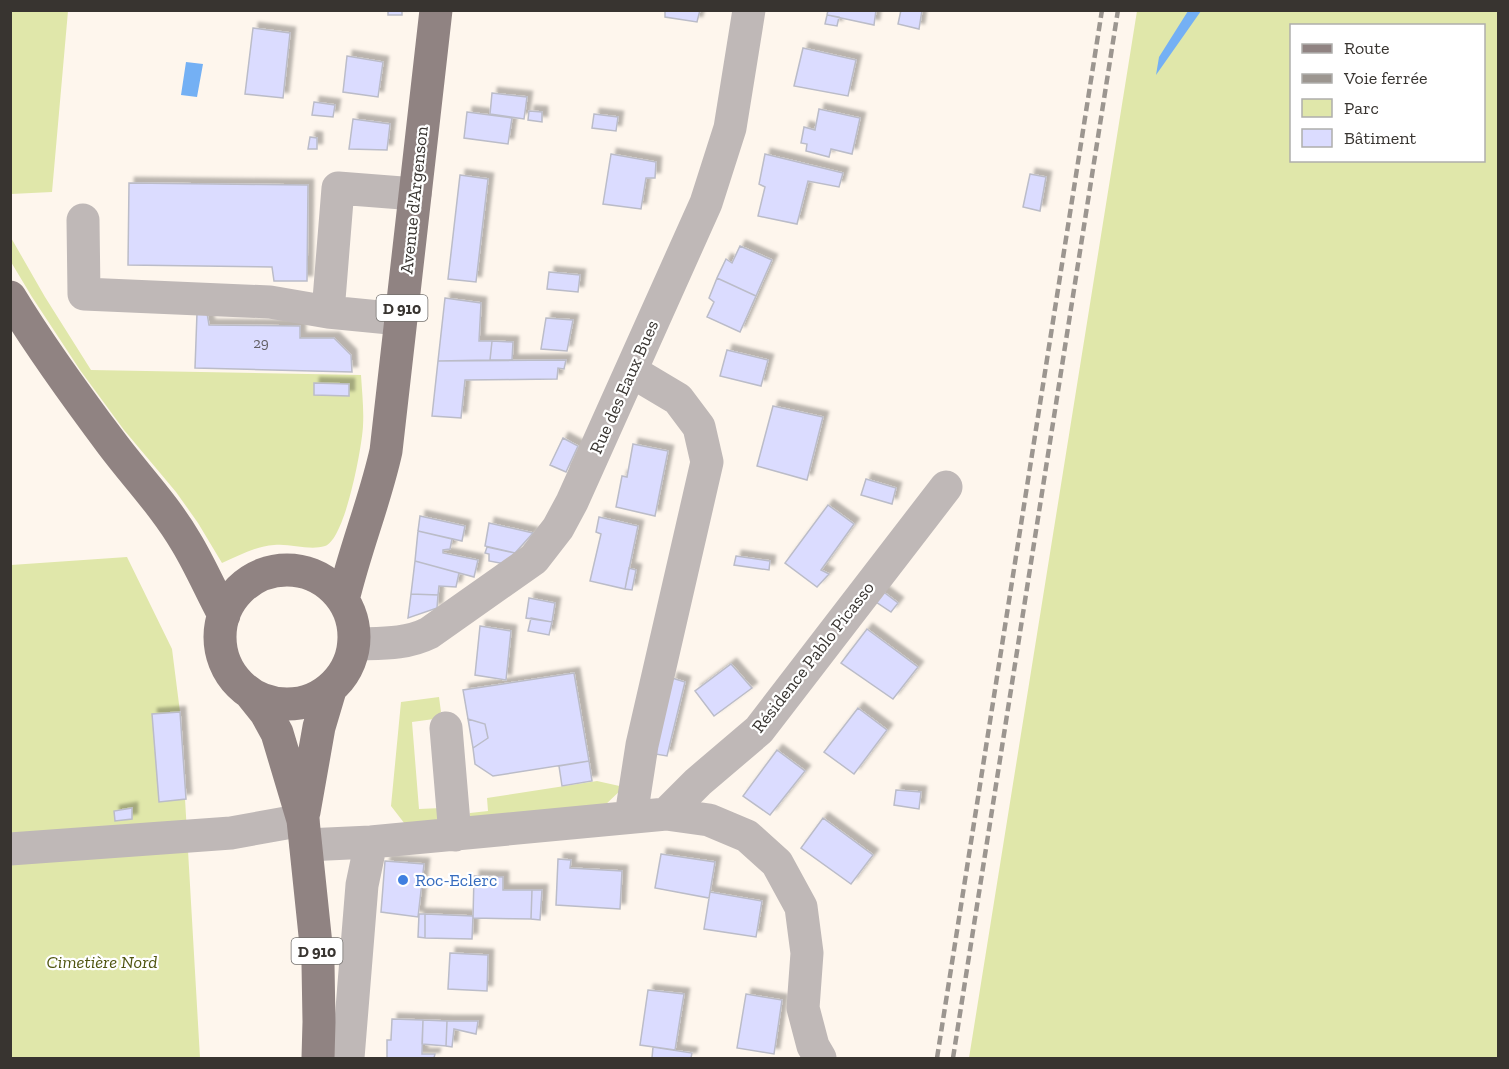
<svg xmlns="http://www.w3.org/2000/svg" width="1509" height="1069" viewBox="0 0 1509 1069" font-family="'Zilla Slab',serif">
  <defs>
    <filter id="shadow"><feDropShadow dx="5.5" dy="-5.5" stdDeviation="1.5" flood-color="#0004"/></filter>
  </defs>
  <rect width="100%" height="100%" fill="#fef6ed"/>
  <path fill="#e0e7aa" fill-rule="evenodd" d="M10,11H68L52,192L11,194Z
    M1137,11H1498V1058H969ZM1292,26H1484V160H1292Z
    M10,236L45,297L91,370L361,375C362,392 364,409 363,426C362,447 345,540 325,546C309,551 290,543 274,545C256,546 238,556 222,563L198,523L176,492L124,430L80,370L32,297L11,262Z
    M127,557L172,649L180,712L200,1058H11V565Z
    M439,697L441,712L434,719L412,722L419,809L441,808L442,822L408,828L391,806L401,702Z
    M597,781L624,787L603,807L470,821V813L488,811L487,798Z"/>
  <path fill="#74b0f4" d="M1188,11H1201L1156,75L1159,57Z
    M186,62L203,64L197,97L181,95Z"/>
  <path fill="#dbdcff" stroke="#bbbcc8" stroke-width="1.5" filter="url(#shadow)" d="M388,10H402V15H388Z
    M665,10H700L697,22L665,17Z
    M828,10H876L874,25L827,15Z
    M901,10H922L919,29L898,24Z
    M827,15L839,17L837,26L825,24Z
    M253,28L290,33L283,98L245,94Z
    M803,48L856,60L848,96L794,86Z
    M347,56L383,62L378,97L343,92Z
    M492,93L527,97L524,119L490,114Z
    M314,102L335,105L333,117L312,115Z
    M819,109L860,118L852,154L831,149L829,157L806,151L807,144L801,143L804,127L815,130Z
    M529,111L542,112V122L528,120Z
    M467,112L512,118L508,144L464,138Z
    M594,114L618,117L616,131L592,128Z
    M353,119L390,124L387,150L349,149Z
    M310,137L317,138V149H308Z
    M611,154L656,162L655,178H646L641,209L603,204Z
    M765,154L843,173L839,187L808,181L797,224L758,216L765,187L759,184Z
    M1030,174L1046,177L1040,211L1023,207Z
    M460,175L488,179L476,282L448,279Z
    M129,183L308,185L307,281H274L272,267L128,265Z
    M740,246L772,260L756,296L717,278L726,259L732,263Z
    M549,272L580,275L578,292L547,289Z
    M717,278L756,296L740,332L707,317L714,302L709,298Z
    M445,298L481,303L479,341H492L490,360L438,361Z
    M197,313H207L209,325L300,326V338H334L351,355L352,372L195,368Z
    M546,318L573,320L567,351L541,349Z
    M492,341L513,342L512,360H490Z
    M727,350L768,360L761,386L720,376Z
    M566,360L564,369L558,368L557,379L465,380L461,418L432,416L438,361Z
    M314,383L349,384V396L314,395Z
    M773,406L823,417L807,480L757,466Z
    M563,438L578,446L566,472L550,465Z
    M633,444L668,451L655,516L616,507L622,476L627,477Z
    M866,479L896,488L892,504L861,495Z
    M828,505L854,524L821,570L829,574L817,587L785,563Z
    M420,516L465,526L462,541L418,531Z
    M599,517L638,526L625,589L590,581L601,534L596,532Z
    M489,523L533,533L515,553L485,546Z
    M418,531L452,539L450,549L443,550V553L478,560L474,577L415,561Z
    M487,547L515,553L505,564L489,561V554L485,553Z
    M736,556L770,561L769,570L734,565Z
    M415,561L459,573L456,587L439,586L438,595L411,594Z
    M629,568L636,570L632,590L625,589Z
    M881,590L898,603L891,612L873,600Z
    M411,594L438,595L437,608L408,618Z
    M529,598L555,603L552,622L526,618Z
    M531,618L552,622L549,635L528,631Z
    M480,626L511,631L506,680L475,675Z
    M867,629L918,667L893,699L841,663Z
    M731,664L752,688L714,716L695,691Z
    M574,673L589,761L493,776L475,764L473,748L488,738L485,724L468,719L463,690Z
    M672,678L685,682L667,756L655,754Z
    M858,708L887,730L854,774L824,752Z
    M180,712L186,799L159,802L152,714Z
    M468,719L485,724L488,738L473,748Z
    M777,750L805,771L770,815L743,796Z
    M589,761L592,781L562,786L559,766Z
    M896,790L921,792L919,809L894,805Z
    M132,808V819L115,821L114,811Z
    M823,818L873,855L851,884L801,848Z
    M661,854L715,862L709,898L655,888Z
    M558,859L571,860L570,868L622,871L620,909L556,905Z
    M385,861L424,864L418,917L381,912Z
    M474,876L503,877V890H532L531,919L473,918Z
    M532,890H542L540,920L531,919Z
    M710,892L762,901L756,937L704,929Z
    M419,914H425V938L418,937Z
    M425,914L473,916L472,939L425,938Z
    M450,953L488,955L487,991L448,989Z
    M648,990L684,994L675,1050L640,1045Z
    M746,994L782,1000L774,1054L737,1048Z
    M392,1019L423,1020L422,1054H435L434,1058H387V1040H391Z
    M423,1020L447,1021L446,1046L422,1044Z
    M447,1021H478L476,1034L454,1029L452,1047L446,1046Z
    M653,1047L692,1053L691,1058H652Z"/>
  <g fill="none" stroke-linecap="round" stroke-linejoin="round">
    <path stroke="#bfb8b7" stroke-width="33" d="M83,220L84,294L270,302L328,312
      M400,319L328,312L338,188L415,194
      M631,371L678,399L699,427L707,462L642,745L631,816
      M354,644C380,643 405,645 429,633L534,559L558,528L572,502L706,203L730,128L749,10
      M446,728L455,835
      M666,814L709,820L747,836L777,863L801,907L807,953L803,1008L813,1046L820,1058
      M306,845L371,842L666,814L698,782L759,730L946,487
      M10,849L231,833L303,820
      M348,1058L362,885L371,842"/>
    <path stroke="#908382" stroke-width="33" d="M10,297C41,348 76,396 112,444C136,476 165,506 186,542C200,565 211,591 224,615
      M220 637a67 67 0 1 1 134 0a67 67 0 1 1-134 0Z
      M343,600C355,549 375,501 386,451L436,10
      M250,693L266,713L277,733L303,820L318,964L319,1022L318,1058
      M304,812L319,727L330,690"/>
    <path stroke="#9c9690" stroke-width="4.5" stroke-dasharray="9 4.5" stroke-linecap="butt" d="M937,1058L1102,10
      M953,1058L1118,10"/>
  </g>
  <circle fill="#3f7fe0" stroke="#fff" stroke-width="2" cx="403" cy="880" r="6"/>
  <g text-anchor="middle" dominant-baseline="central" stroke-width="4.5" stroke-linejoin="round" paint-order="stroke">
    <g font-size="15" fill="#615e64">
      <text x="261" y="343">29</text>
    </g>
    <g fill="#fff" stroke="#74716e" stroke-width="1.5">
      <rect x="376.5" y="295" width="51" height="26" rx="4.5"/>
      <rect x="291.5" y="938" width="51" height="26" rx="4.5"/>
    </g>
    <g font-size="16" font-weight="bold" fill="#383430">
      <text x="402" y="308">D 910</text>
      <text x="317" y="951">D 910</text>
    </g>
    <g font-size="18" fill="#383430" stroke="#fff">
      <text transform="translate(414 200) rotate(-84)">Avenue d'Argenson</text>
      <text transform="translate(624 387) rotate(-66)">Rue des Eaux Bues</text>
      <text transform="translate(813 657) rotate(-52)">Résidence Pablo Picasso</text>
    </g>
    <g font-size="18" fill="#366cbe" stroke="#fff" text-anchor="start">
      <text x="415" y="880">Roc-Eclerc</text>
    </g>
    <g font-size="18" font-style="italic" fill="#4f540f" stroke="#fff">
      <text x="102" y="962">Cimetière Nord</text>
    </g>
  </g>
  <rect width="1509" height="1069" fill="none" stroke="#383430" stroke-width="24"/>
  <rect x="1290" y="24" width="195" height="138" fill="#ffffff" stroke="#afaeac" stroke-width="1.5"/>
  <rect x="1302" y="44" width="30" height="9" fill="#908382" stroke="#afaeac" stroke-width="1.5"/>
  <text x="1344" y="54" font-size="18" fill="#383430">Route</text>
  <rect x="1302" y="74" width="30" height="9" fill="#9c9690" stroke="#afaeac" stroke-width="1.5"/>
  <text x="1344" y="84" font-size="18" fill="#383430">Voie ferrée</text>
  <rect x="1302" y="99" width="30" height="18" fill="#e0e7aa" stroke="#afaeac" stroke-width="1.5"/>
  <text x="1344" y="114" font-size="18" fill="#383430">Parc</text>
  <rect x="1302" y="129" width="30" height="18" fill="#dbdcff" stroke="#afaeac" stroke-width="1.5"/>
  <text x="1344" y="144" font-size="18" fill="#383430">Bâtiment</text>
</svg>
